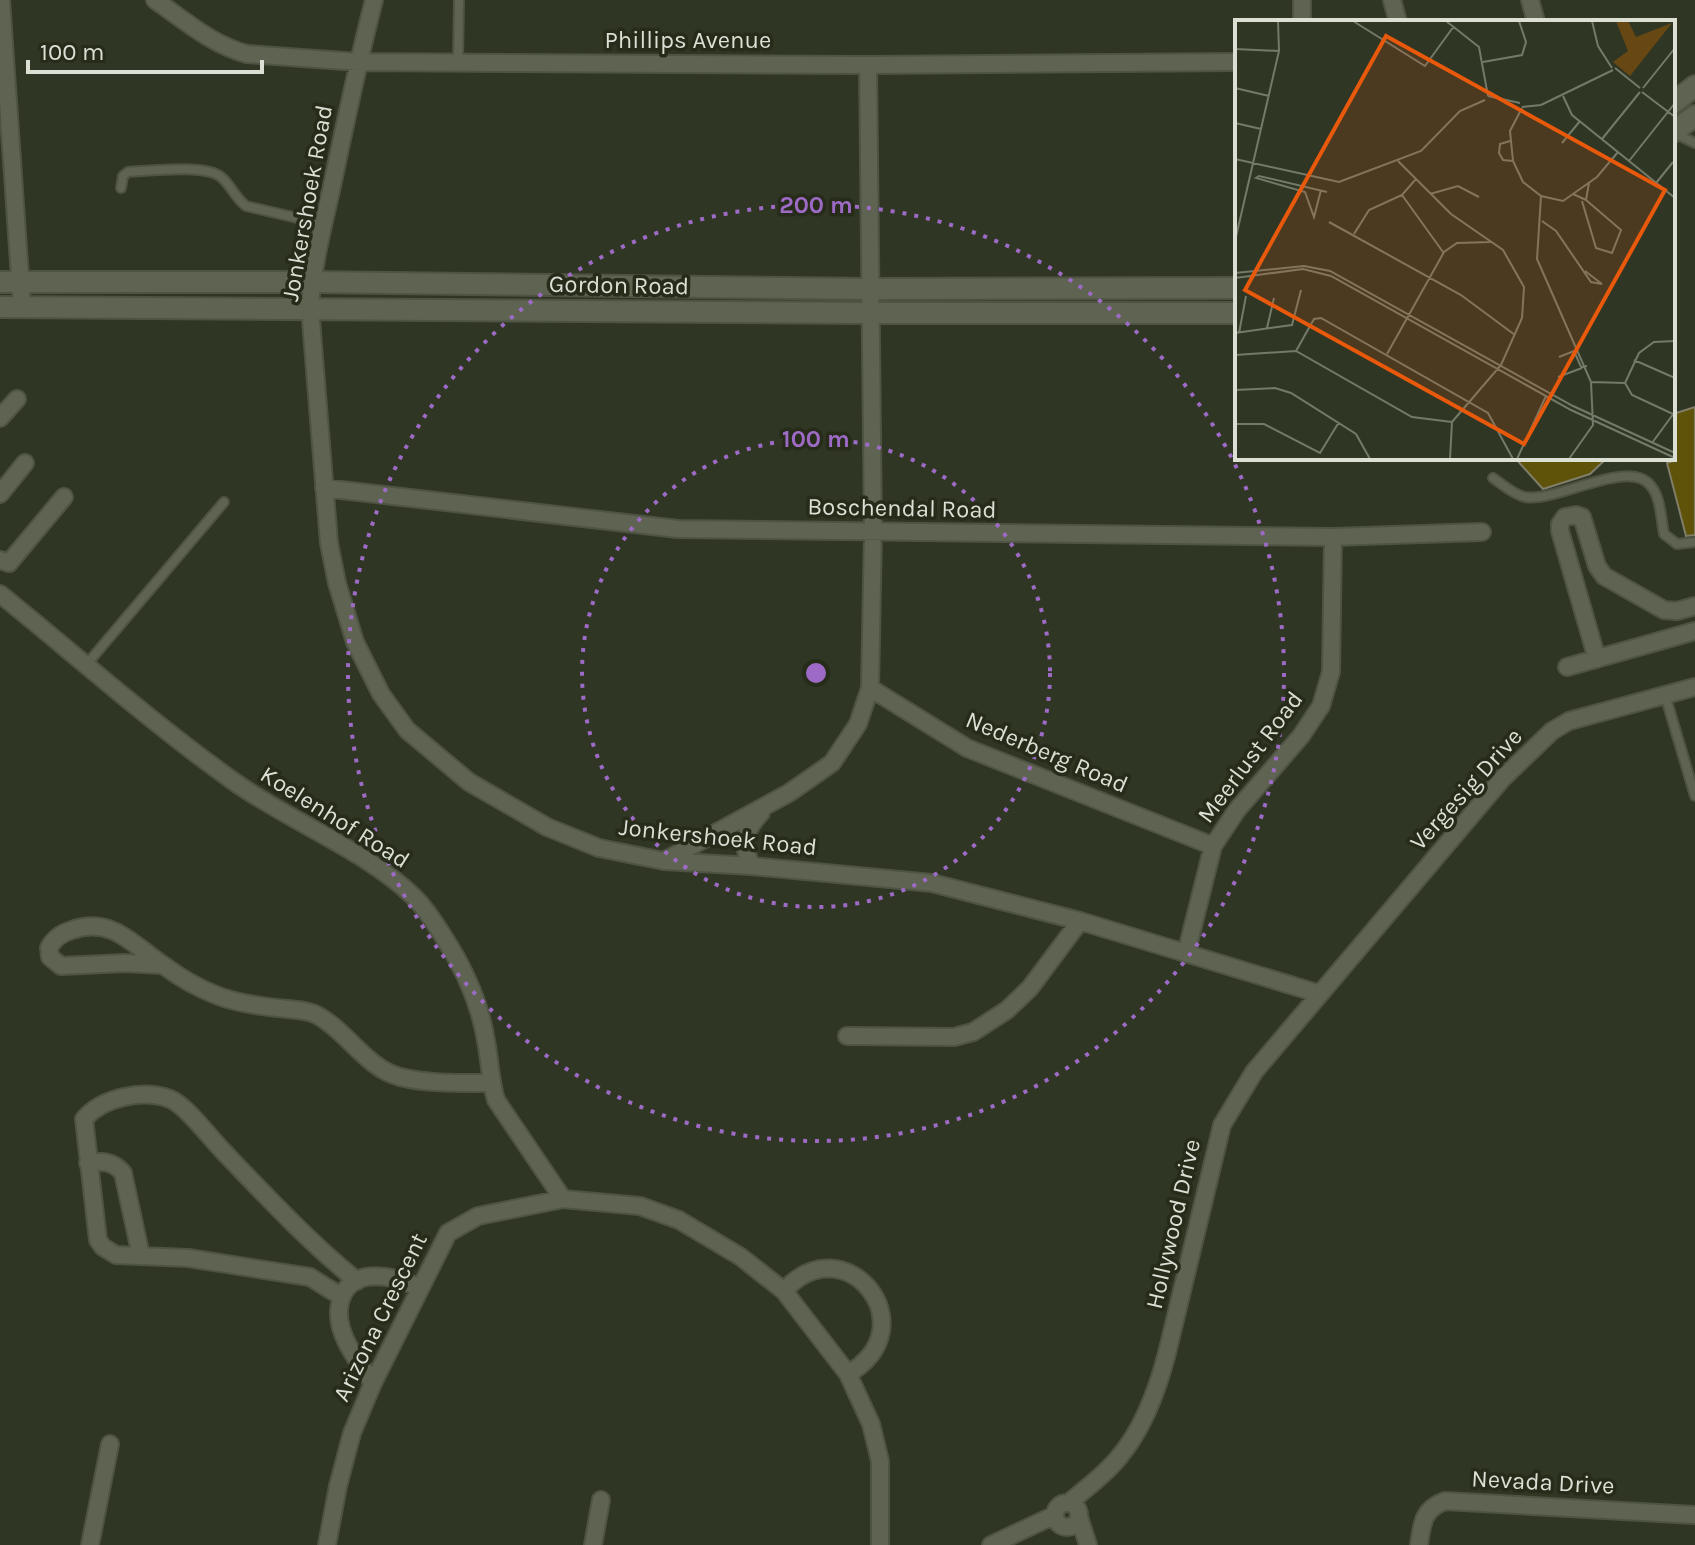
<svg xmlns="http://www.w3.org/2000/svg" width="1695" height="1545" viewBox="0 0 1695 1545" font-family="Karla,sans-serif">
  <rect width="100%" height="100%" fill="#303624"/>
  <path fill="#5e5308" stroke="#807d68" stroke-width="2" d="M1695,407V535L1686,536L1667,463L1673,461V414Z
    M1515,458H1607L1590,474L1543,489Z"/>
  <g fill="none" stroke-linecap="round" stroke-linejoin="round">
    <g stroke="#4f5344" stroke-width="12">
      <path id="service" d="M458,62L459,0
        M1674,133L1695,143
        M121,188L123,176L128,172C150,171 205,164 221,177C231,185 235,198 246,206L323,224
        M1493,478C1502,484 1514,495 1525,497C1556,503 1629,457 1651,486C1661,498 1661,520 1664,534L1677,544L1695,542
        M87,664L224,502
        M1665,695L1695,796"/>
    </g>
    <g stroke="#4f5344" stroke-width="20">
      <path id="minor" d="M1,0L22,307
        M155,0C184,20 212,45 247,54L358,62L868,65L1237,62
        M374,0C358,62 345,124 332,186C323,227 312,267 310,308L329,543L337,583L355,642L381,694L407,730L469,782L547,827L599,848L664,861L752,866L932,883L1080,921L1320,994
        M1302,0V22
        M1392,0L1398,22
        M1530,0L1536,22
        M0,418L17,399
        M324,488L678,529L1333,537L1482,532
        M0,494L25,463
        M0,560L9,563L64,497
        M0,594C78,657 154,725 236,783C291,822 367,851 414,897C425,908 435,923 443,936C464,968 480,1003 486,1041C490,1061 490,1080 496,1100L563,1199
        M1597,659L1560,531V524L1565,517L1576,515L1582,517L1597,566L1604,576L1664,610L1677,611L1695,606
        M1567,667L1695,631
        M870,688L967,748L1213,846
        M664,861L789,793L832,763L858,724L870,688L873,531L868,65
        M752,866C740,844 744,831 761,813
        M1186,954L1213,846L1237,810L1301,736L1321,706L1331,672L1333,537
        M163,965L125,963L61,966L50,957L49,948C54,938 62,933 72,930C112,916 133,945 163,965C179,977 198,988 216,995C238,1004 264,1007 288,1009C298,1010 308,1010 317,1015C347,1031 366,1068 400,1077C429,1084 461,1083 491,1083
        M847,1036L954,1037L973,1032L1007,1010L1030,988L1080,921
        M88,1163C103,1161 113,1161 123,1173L141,1256
        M784,1291C844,1223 930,1326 848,1374
        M342,1297L310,1277L188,1258L116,1255L103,1247L98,1240L84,1119C103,1097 143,1089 170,1099C186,1105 210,1138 223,1151C266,1196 308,1241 357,1281
        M373,1383C359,1363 337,1336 339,1310C342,1265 392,1273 419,1288
        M1055 1515a12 12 0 1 1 24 0a12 12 0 1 1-24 0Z
        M1069,1503C1086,1488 1106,1474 1120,1456C1144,1427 1158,1388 1167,1353L1222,1125L1254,1072L1502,779L1552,731L1569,721L1695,687
        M1079,1517L1088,1545
        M90,1545L110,1444
        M327,1545L338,1486L352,1433L373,1383L448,1233L478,1216L563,1199L640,1206L679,1220L741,1257L784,1291L848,1374L871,1424L880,1461V1545
        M593,1545L601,1500
        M991,1545L1055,1515
        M1419,1545C1422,1523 1423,1509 1445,1501L1695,1515"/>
    </g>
    <g stroke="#4f5344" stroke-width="24">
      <path id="tertiary" d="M1673,103L1695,86
        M1673,132L1695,116
        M0,282H311L871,289L1237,288
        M0,307L870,313H1237"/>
    </g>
    <use href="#service" stroke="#5e6451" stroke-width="8"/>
    <use href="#minor" stroke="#5e6451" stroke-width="16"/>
    <use href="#tertiary" stroke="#5e6451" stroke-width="20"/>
  </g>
  <g fill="none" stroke="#9d6bc6" stroke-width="4" stroke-dasharray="4 8">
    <circle cx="816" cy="673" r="234"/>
    <circle cx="816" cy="673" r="468"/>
  </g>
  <g text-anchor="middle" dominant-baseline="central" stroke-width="7" stroke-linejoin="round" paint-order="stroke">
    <g font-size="24" fill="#dbdfd4" stroke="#262b1a">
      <text x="688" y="40">Phillips Avenue</text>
      <text transform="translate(307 203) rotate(-80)">Jonkershoek Road</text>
      <text transform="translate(619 285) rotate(1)">Gordon Road</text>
      <text transform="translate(902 508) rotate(1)">Boschendal Road</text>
      <text transform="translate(1047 752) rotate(23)">Nederberg Road</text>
      <text transform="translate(1250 757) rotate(-53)">Meerlust Road</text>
      <text transform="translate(1466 789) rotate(-48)">Vergesig Drive</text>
      <text transform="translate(335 817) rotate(32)">Koelenhof Road</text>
      <text transform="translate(718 837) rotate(6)">Jonkershoek Road</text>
      <text transform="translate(1173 1224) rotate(-77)">Hollywood Drive</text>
      <text transform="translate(380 1317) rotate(-64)">Arizona Crescent</text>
      <text transform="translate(1543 1482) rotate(3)">Nevada Drive</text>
    </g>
  </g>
  <g transform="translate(1235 20)">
    <rect width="440" height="440" fill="#303624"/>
    <path d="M381,1H393L401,17L437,3L395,56L378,42L393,31Z" fill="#684812"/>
    <path fill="none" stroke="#747a6a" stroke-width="2" d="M118,1L190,46L219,6M211,1L244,27L253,76M357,1L363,26L377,48M0,29L44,31M248,42L287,35L291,22L284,1M380,48L405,68M0,68L34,76M408,68L440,28M407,72L440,97M253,76L285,83M328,76L337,95L440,178M287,87L306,85L378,50M287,88L275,111L278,141L288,162L306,176L328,181L362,157L383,132M0,103L26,109M367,119L405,72M275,121L265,124L264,133L268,140L278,141M327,123L345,101M0,139L104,162L186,131L225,91L250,80M163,141L216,194L268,230L289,267L287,298L266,345L217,402L215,439M394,141L440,83M421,163L438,142M86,170L79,197L70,172L21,158L24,156L92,172M195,174L223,166L244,177M338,174L351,180L354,163M167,175L208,232M306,176L302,239L356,362L358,405L334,439M347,181L361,228L377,233L386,210L351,180M307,201L321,211L356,262L367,264L350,251M94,202L226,275L280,315M119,214L134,190L167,175L181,159M0,221L44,31L43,1M0,253L69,246L95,251L338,386L440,433M0,258L68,249L96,256L336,390L440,438M32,308L39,278M0,313L57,305L66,270M4,313L11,276M61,331L79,299L86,298L253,393L278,439M152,334L209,232L222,223L256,222M0,335L61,331L177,397L217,402M324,337L339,331L346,347L352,346M399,340L440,358M323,357L347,348M356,362L390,363M0,370L40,368L56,373L121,414L135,439M438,394L397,375L390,363L404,333L419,322L440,321M0,404H29L85,433L104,402M417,423L439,393M140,439H207M282,439L311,376"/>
    <path fill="#e8590c" fill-opacity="0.15" stroke="#e8590c" stroke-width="4" d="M151,16L430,170L289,424L10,270Z"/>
    <rect width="440" height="440" fill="none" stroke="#dbdfd4" stroke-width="4"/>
  </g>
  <circle cx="816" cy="673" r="12" fill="#9d6bc6" stroke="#262b1a" stroke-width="4"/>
  <g font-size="24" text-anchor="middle" font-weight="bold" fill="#9d6bc6" stroke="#262b1a" stroke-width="7" stroke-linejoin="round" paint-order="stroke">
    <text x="816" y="213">200 m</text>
    <text x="816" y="447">100 m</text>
  </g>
  <path d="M28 60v12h234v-12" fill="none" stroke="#dbdfd4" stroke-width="4"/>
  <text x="40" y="60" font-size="24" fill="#dbdfd4" stroke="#262b1a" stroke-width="6" paint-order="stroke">100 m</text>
</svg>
